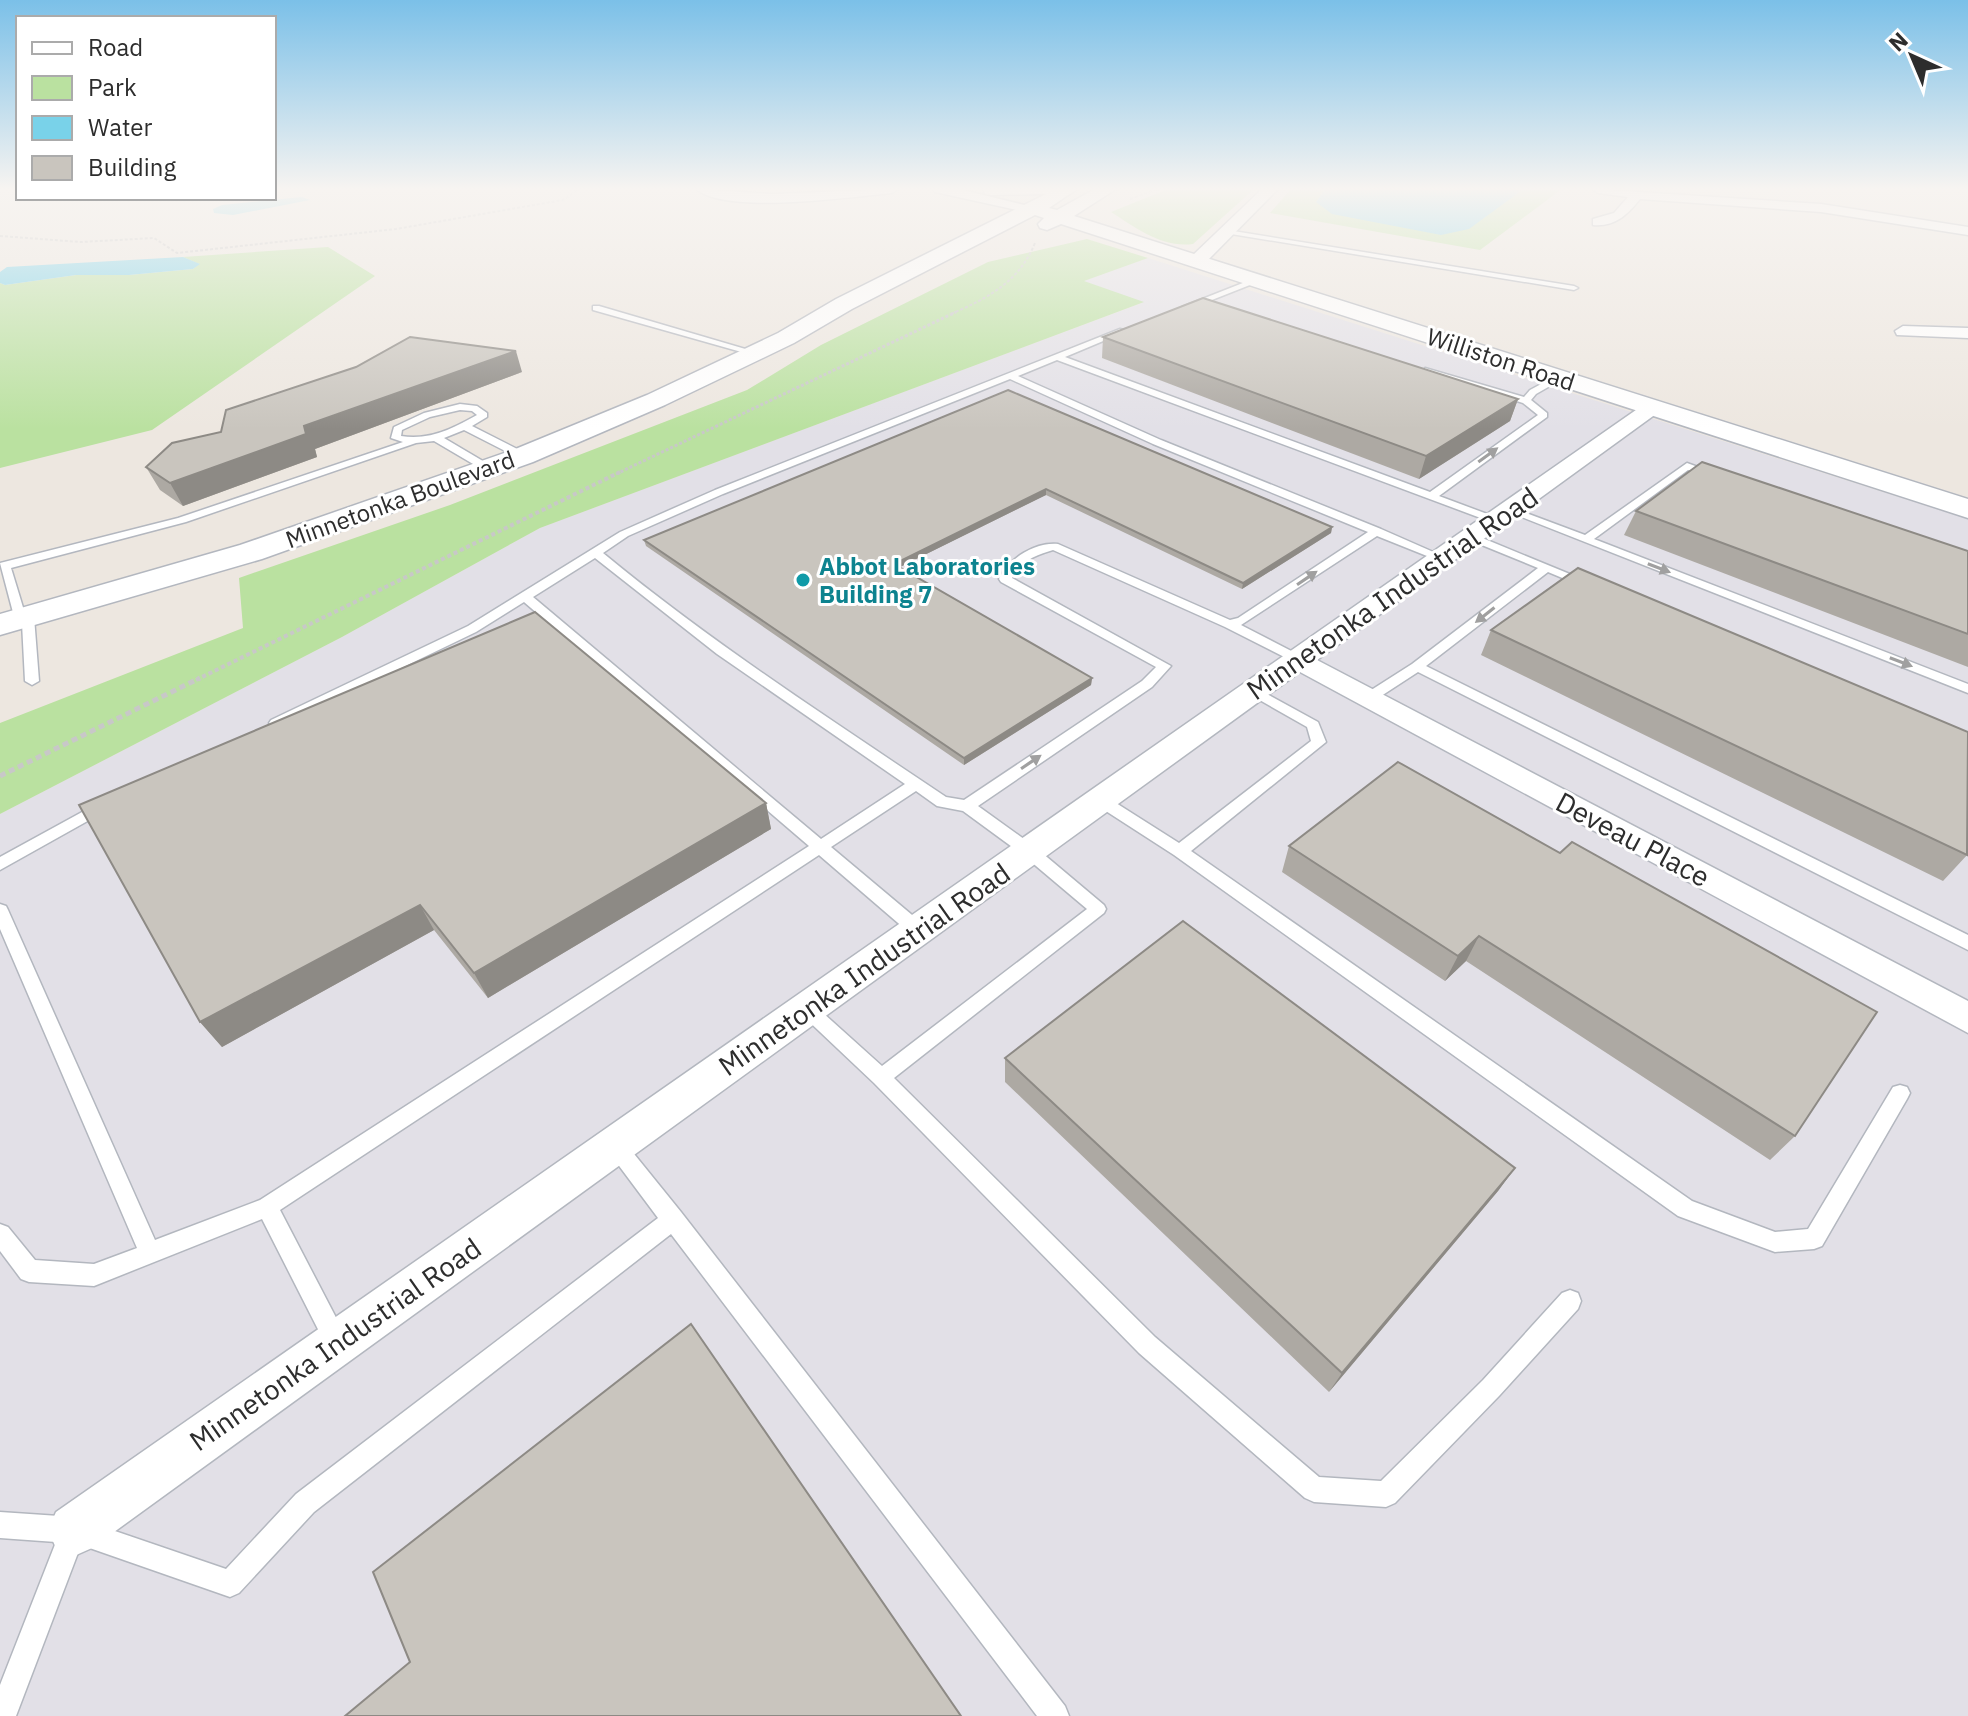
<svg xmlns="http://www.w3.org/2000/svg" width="1968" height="1716" viewBox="0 0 1968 1716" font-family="'IBM Plex Sans',sans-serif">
  <rect width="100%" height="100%" fill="#ede7e0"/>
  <path fill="#e2e0e7" d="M1148,258L1968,519V1716H0V814L342,637L540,528L1142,303L1083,281Z"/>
  <path fill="#bae1a0" d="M1168,189H1254L1193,244C1162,248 1136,228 1111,212Z
    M1291,189H1325L1317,202L1520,191L1516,189H1562L1480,250L1270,213Z
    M1087,239L1148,258L1084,281L1144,302L540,528L342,637L0,814V723L243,628L239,578L450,505L747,390L821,345L988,262Z
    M328,247L375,276L152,430L0,468V283L5,285L76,275H129L193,269L199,264L183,257Z"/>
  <path fill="#79d2e9" d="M1325,189H1516L1521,191L1469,229L1441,235L1332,214L1316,202Z
    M302,197L310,200L233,215L214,213L213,209L222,205Z
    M183,257L200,264L193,269L129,275H76L5,285L0,283V272L7,267Z"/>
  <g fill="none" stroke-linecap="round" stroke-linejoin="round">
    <g stroke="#b3b7bf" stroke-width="3">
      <path id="service" d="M1227,230L1574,286L1578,288L1574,290L1225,233Z
        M1253,279L1260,281L1189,309L1182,307Z
        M593,306H599L759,353L752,355L593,310Z
        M1120,329L1127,331L1065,357L1430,492L1538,415L1523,403L1425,372V368L1524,397L1530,390L1556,376L1564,378L1536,394L1531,400L1547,413V417L1439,496L1498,518V522L1494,523L1057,360L1018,376L1161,440L1381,529L1447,558L1437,560L1377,536L1241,625L1303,657V663L1298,664L1225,627L1053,550C1036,555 1020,561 1012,578L1171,666L1152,687L978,806L1035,847L1104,905L1106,909L1104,913L894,1078L1155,1337L1319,1477L1381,1481L1483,1380L1562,1293L1570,1290L1578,1293L1581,1301L1578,1309L1499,1396L1395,1503L1386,1507L1314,1502L1305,1498L1139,1353L874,1083L801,1014L798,1009L801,1004L807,1002L813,1004L882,1066L1087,909L1023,855L963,811L937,806L916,791L831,847L924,925L927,930L924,935H912L819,855L280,1210L344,1333L347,1341L344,1349L336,1352L328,1349L262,1219L94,1286L29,1282L21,1279L0,1251V1224L8,1227L35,1260L94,1264L137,1248L0,929V904L6,906L8,910L155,1240L260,1200L809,846L524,602L476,632L281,726H271L269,723L271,720L468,626L620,532L715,490ZM1010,379L1153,444L1368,532L1238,618L1230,620L1058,544C1035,542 1009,558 999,579L1001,582L1156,667L1142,681L964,800L946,797C830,719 712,643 603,553L628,536L723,494ZM595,558L717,654L905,784L821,839L533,597Z
        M460,404L477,406L487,413V417L472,426L527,454V458H519L464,430L444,438L493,467V471H485L434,441L416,443L186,522L11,568L25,614L34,617L39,681L32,685L25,681L22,623L15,620L0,563L178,518L403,442L391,438L394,427L424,413ZM460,410L472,411L477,415C454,428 429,441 401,436L402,430L430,417Z
        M1687,463L1717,474L1712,477L1688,470L1594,539L1968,684V693L1504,510L1513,508L1585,535Z
        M1467,535H1475L1594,584L1588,588L1584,587L1548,572L1426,666L1968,935V950L1418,672L1375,700H1365L1363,697L1365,694L1412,664L1538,568L1467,539Z
        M1254,687L1318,722L1326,742L1191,851L1692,1201L1775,1232L1808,1229L1893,1087L1900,1085L1907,1087L1910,1093L1907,1099L1822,1246L1814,1249L1775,1252L1678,1216L1174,855L1095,804L1092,800L1095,796H1105L1179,843L1311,741L1307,727L1249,694V688Z
        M104,800L109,801L112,805L109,809L0,870V857Z
        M615,1136L622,1139L681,1212L1065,1706L1069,1716H1037L671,1234L314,1512L239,1593L230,1597L81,1545L16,1716H0V1685L56,1542L0,1538V1512L74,1517L226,1569L296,1494L658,1218L608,1151L605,1145L608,1139Z"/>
    </g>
    <g stroke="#b3b7bf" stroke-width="3">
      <path id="minor" d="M696,189L772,194L898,189L892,193C850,197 727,215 696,189Z
        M933,189H959L1041,209L1034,213L1022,211L935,192Z
        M1592,189L1821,204L1968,227V235L1821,212L1640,199C1627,215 1615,227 1593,225V219L1614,213L1628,197L1598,193Z
        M1903,326L1968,328V338L1897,335L1895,331Z
        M1653,401L1662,407L1660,411L1317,660L1968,1001V1033L1300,672L92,1548L74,1556L56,1548L48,1530L56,1512L1646,403Z"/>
    </g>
    <g stroke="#b3b7bf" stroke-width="3">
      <path id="tertiary" d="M1262,189H1278L1203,265H1191L1188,261L1191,257Z"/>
    </g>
    <g stroke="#b3b7bf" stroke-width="3">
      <path id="secondary" d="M983,189H1077L1049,208L1057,210L1095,189H1116L1074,216L1968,499V518L1061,224L1047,230L1040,228L1038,224L1044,218L1035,215L852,309L794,343L665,405L533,462L262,559L0,635V614L240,545L513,450L647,395L778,333L836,299L1046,194L991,195L985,194Z"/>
    </g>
    <path stroke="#c8c8c8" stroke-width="2" stroke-dasharray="3 2" stroke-linecap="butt" d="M1130,199L1159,189
      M0,236L81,242L154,238L177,253L396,229L563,200L578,189
      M951,314C988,298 1019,282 1035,243"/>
    <path stroke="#c8c8c8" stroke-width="3" stroke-dasharray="3 2" stroke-linecap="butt" d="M616,474L956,312"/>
    <path stroke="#c8c8c8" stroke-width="4" stroke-dasharray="4 3" stroke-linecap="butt" d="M196,680L620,472"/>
    <path stroke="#c8c8c8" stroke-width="5" stroke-dasharray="6 4" stroke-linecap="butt" d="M0,776L200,678"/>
    <use href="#service" fill="#fff" fill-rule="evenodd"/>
    <use href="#minor" fill="#fff" fill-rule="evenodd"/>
    <use href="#tertiary" fill="#fff" fill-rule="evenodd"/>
    <use href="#secondary" fill="#fff" fill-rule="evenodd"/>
  </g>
  <path fill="#ada9a3" d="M1103,337L1518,399L1510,421L1419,479L1102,358Z
    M522,372L315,449L317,457L183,506L160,490L146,467Z
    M1008,390L1332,527L1331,533L1242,589L1046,495L900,567L1092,678L1091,685L964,765L646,546L644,540Z
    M1636,511L1968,551V667L1624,535Z
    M1491,630L1968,854L1943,881L1481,655Z
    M1398,762L1795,1136L1770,1160L1466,961L1445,981L1282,872L1289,846Z
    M766,803L771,829L488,998L434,930L222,1047L200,1022L79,805Z
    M1005,1058L1515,1168L1498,1191L1329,1392L1005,1082Z"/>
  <path fill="#8d8a85" d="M516,351L522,372L315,449L317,457L183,506L170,483L304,426Z
    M1518,399L1510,421L1419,479L1426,456Z
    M1046,489V495L894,570V564Z
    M1332,527L1331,533L1242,589L1243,583Z
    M1092,678L1091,685L964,765V758Z
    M766,803L771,829L488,998L474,973Z
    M420,905L434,930L222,1047L200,1022Z
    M1479,936L1466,961L1445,981L1458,956Z
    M1515,1168L1498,1191L1329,1392L1342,1373Z"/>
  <path fill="#c9c5be" stroke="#8d8a85" stroke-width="2" d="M1203,298L1518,399L1426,456L1103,337Z
    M410,337L516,351L304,426L306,434L170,483L146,467L172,443L221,432L226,410L356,367Z
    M1008,390L1332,527L1243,583L1046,489L894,564L1092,678L964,758L644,540Z
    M1702,462L1968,551V634L1636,511Z
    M1578,568L1968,732L1967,855L1491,630Z
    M535,612L766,803L474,973L420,905L200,1022L79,805Z
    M1398,762L1560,853L1572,842L1877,1012L1795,1136L1479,936L1458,956L1289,846Z
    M1183,921L1515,1168L1342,1373L1005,1058Z
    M691,1324L961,1716H345L410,1662L373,1572Z"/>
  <defs><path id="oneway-solid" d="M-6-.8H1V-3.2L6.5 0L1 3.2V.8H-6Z" transform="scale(2)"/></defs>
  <g fill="#a0a0a0">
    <use href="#oneway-solid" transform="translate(1488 455) rotate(-36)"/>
    <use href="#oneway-solid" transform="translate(1659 568) rotate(21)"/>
    <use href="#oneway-solid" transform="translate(1307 578) rotate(-34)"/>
    <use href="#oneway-solid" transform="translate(1485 615) rotate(142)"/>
    <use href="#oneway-solid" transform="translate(1901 662) rotate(21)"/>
    <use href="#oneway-solid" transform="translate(1031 762) rotate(-34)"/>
  </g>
  <linearGradient id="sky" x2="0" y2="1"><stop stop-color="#7bc0e8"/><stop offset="0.44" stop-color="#f7f4f1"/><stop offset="1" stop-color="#f7f4f1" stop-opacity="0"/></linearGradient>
  <rect width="1968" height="429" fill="url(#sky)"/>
  <circle fill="#0f9aa8" stroke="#fff" stroke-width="3" cx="803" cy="580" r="8"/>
  <g text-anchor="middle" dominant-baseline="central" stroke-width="6" stroke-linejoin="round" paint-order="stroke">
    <g font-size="24" fill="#2d2d2d" stroke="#fff">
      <text transform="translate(1501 359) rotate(18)">Williston Road</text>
      <text transform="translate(400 499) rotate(-20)">Minnetonka Boulevard</text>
    </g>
    <g font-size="24" font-weight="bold" fill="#0d838f" stroke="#fff" text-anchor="start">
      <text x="819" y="566">Abbot Laboratories<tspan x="819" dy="28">Building 7</tspan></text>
    </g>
    <g font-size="28" fill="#2d2d2d" stroke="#fff">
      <text transform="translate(1392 593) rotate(-35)">Minnetonka Industrial Road</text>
      <text transform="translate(1633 839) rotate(28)">Deveau Place</text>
      <text transform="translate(864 969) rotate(-35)">Minnetonka Industrial Road</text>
      <text transform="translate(335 1344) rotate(-35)">Minnetonka Industrial Road</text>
    </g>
  </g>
  <rect x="16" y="16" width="260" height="184" fill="#ffffff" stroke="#ababab" stroke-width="2"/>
  <rect x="32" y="42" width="40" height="12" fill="#ffffff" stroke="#ababab" stroke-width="2"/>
  <text x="88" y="56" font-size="24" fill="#2d2d2d">Road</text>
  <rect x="32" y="76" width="40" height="24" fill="#bae1a0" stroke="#ababab" stroke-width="2"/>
  <text x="88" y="96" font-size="24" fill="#2d2d2d">Park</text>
  <rect x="32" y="116" width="40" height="24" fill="#79d2e9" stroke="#ababab" stroke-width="2"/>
  <text x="88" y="136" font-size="24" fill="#2d2d2d">Water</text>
  <rect x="32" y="156" width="40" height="24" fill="#c9c5be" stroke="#ababab" stroke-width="2"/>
  <text x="88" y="176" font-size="24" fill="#2d2d2d">Building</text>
  <g transform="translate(1912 56) rotate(316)" stroke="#ffffff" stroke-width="6" paint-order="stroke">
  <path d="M0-6L14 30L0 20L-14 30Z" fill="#2d2d2d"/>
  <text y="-12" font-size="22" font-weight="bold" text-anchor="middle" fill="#2d2d2d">N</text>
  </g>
</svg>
